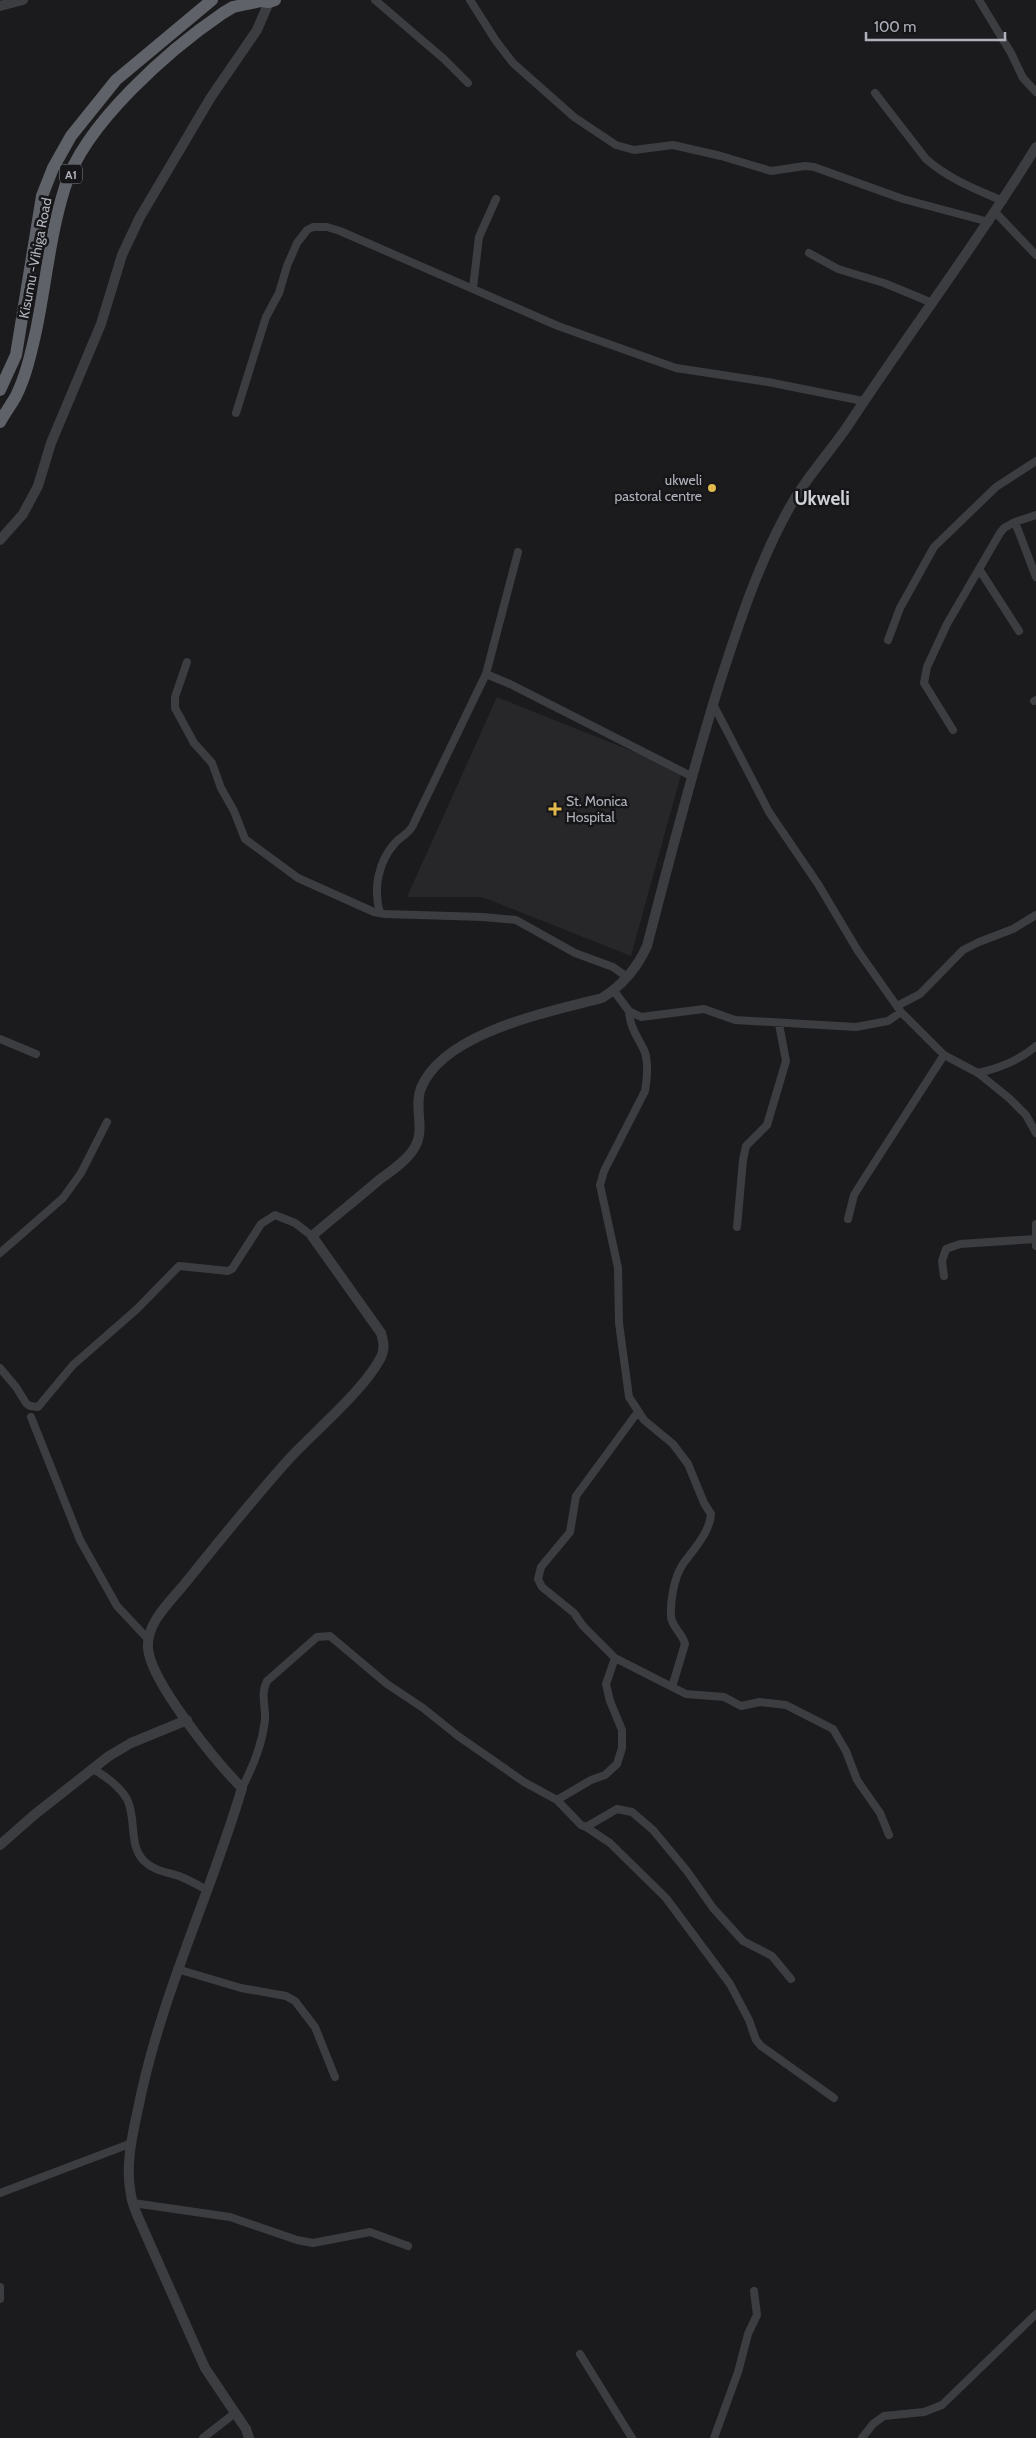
<svg xmlns="http://www.w3.org/2000/svg" width="1036" height="2438" viewBox="0 0 1036 2438" font-family="Cabin,sans-serif">
  <rect width="100%" height="100%" fill="#1b1b1d"/>
  <path fill="#27272a" d="M497,697L682,771L631,956L482,897H407Z"/>
  <g fill="none" stroke-linecap="round" stroke-linejoin="round">
    <path stroke="#3c3d41" stroke-width="8" d="M375,0L444,59L468,83
      M470,0L496,41L513,63L574,117L616,145L634,150L673,145L721,156L771,171L805,166L814,167L903,199L989,222
      M979,0L1011,53L1023,78L1036,92
      M875,93L926,159C949,179 975,189 1003,201
      M995,212L1036,255
      M809,253L838,269L884,283L930,302
      M473,288L479,237L496,199
      M236,413L266,317L279,293L287,266L297,243L307,230L313,227H327L340,231L558,326L676,368L768,382L863,401
      M1036,515L1015,522L1036,577
      M979,569L1019,631
      M888,640L900,608L934,547L996,487L1036,461
      M187,662L175,697V708L194,743L212,763L221,788L234,811L245,839L298,878L374,912L385,914L483,917L516,920L575,953L613,967L627,977
      M486,674L510,684L691,776
      M1034,701L1036,700
      M713,704L769,812L818,884L858,951L901,1012L944,1055L978,1073L1009,1098L1026,1115L1036,1133
      M953,730L924,683L927,667L947,624L1000,533L1004,528L1015,522
      M380,913C373,889 378,862 395,843C401,836 407,835 412,827L486,674L518,552
      M614,991L629,1011L641,1017L704,1009L735,1020L856,1027L888,1021L901,1012
      M897,1006L920,994L963,950L979,942L1013,929L1036,915
      M629,1011C630,1027 636,1034 643,1048C649,1059 647,1079 645,1091L604,1171L600,1185L618,1268L619,1323L629,1397L644,1420L673,1444L688,1464L704,1503L711,1514C710,1532 693,1550 683,1564C674,1577 670,1602 671,1617C672,1627 683,1634 685,1644L672,1687
      M0,1039L36,1054
      M978,1073C1000,1068 1019,1061 1036,1046
      M848,1219L854,1195L864,1179L944,1055
      M1036,1224V1246
      M737,1227L743,1160L746,1146L767,1125L786,1061L779,1024
      M0,1253L63,1198L81,1173L107,1122
      M944,1276L942,1261L946,1249L960,1244L1035,1239
      M0,1368L16,1387L26,1403L30,1406L38,1407L73,1365L137,1309L179,1266L228,1271L232,1269L261,1224L275,1215L295,1223L312,1236
      M637,1413L576,1496L570,1532L541,1567L538,1579L542,1587L574,1613L583,1626L615,1658L686,1694L724,1697L741,1706L760,1702L786,1705L833,1729L846,1751L857,1780L880,1813L889,1835
      M31,1417L80,1540L117,1606L148,1639
      M93,1769C105,1776 120,1787 127,1799C137,1819 128,1845 144,1861C154,1871 167,1872 179,1876C189,1880 198,1885 207,1890
      M242,1788C253,1766 262,1745 265,1720C266,1706 260,1694 267,1681L317,1637L330,1636L387,1684L423,1708L458,1736L524,1782L557,1800L581,1825L586,1827L617,1809L632,1812L653,1830L687,1871L713,1908L743,1941L772,1956L791,1979
      M557,1800L591,1780L605,1775L617,1764L622,1748V1730L610,1701L606,1684L615,1658
      M586,1827L610,1843L666,1898L730,1984L749,2020L756,2040L761,2046L834,2098
      M177,1969L241,1988L286,1996L295,2001L315,2027L335,2077
      M0,2193L132,2143
      M133,2203L230,2217L297,2240L313,2243L370,2232L408,2246
      M0,2287V2299
      M580,2354L632,2438
      M203,2438L235,2413
      M714,2438L738,2372L748,2334L757,2315L754,2291
      M862,2438L873,2424L884,2416L924,2412L942,2405L1036,2314"/>
    <path stroke="#3c3d41" stroke-width="10" d="M0,6L23,0
      M0,540L23,514L38,486L51,443L101,324L122,255L140,217L211,97L257,30L269,2
      M0,1845L34,1815L109,1756L131,1743L187,1720
      M249,2438L246,2429L205,2368L138,2217C135,2210 132,2202 131,2195C125,2167 132,2136 138,2109C160,1997 210,1896 242,1788C217,1763 150,1681 148,1648C146,1622 172,1600 187,1581C220,1540 253,1499 289,1459C316,1430 362,1392 380,1359C385,1350 384,1343 381,1333L312,1236C334,1217 357,1199 379,1180C391,1171 405,1162 413,1150C427,1130 413,1109 421,1088C444,1032 549,1012 602,998C623,985 637,968 647,946C670,858 692,771 719,685C739,623 759,561 791,505C808,475 831,451 849,424C910,331 978,242 1036,147"/>
    <path stroke="#606269" stroke-width="12" d="M252,0L269,2L275,0
      M0,390L16,355L42,196L53,168L71,136L116,80L212,0
      M0,422C5,413 11,405 16,396C26,376 31,353 36,331C46,283 50,234 65,187C84,124 170,49 223,13L233,7L257,2"/>
  </g>
  <g fill="#e2b94d" stroke="#161618" stroke-width="2">
    <circle cx="712" cy="488" r="5"/>
    <path d="M552.5 801.5h5v5h5v5h-5v5h-5v-5h-5v-5h5z"/>
  </g>
  <g text-anchor="middle" dominant-baseline="central" stroke-width="5" stroke-linejoin="round" paint-order="stroke">
    <rect fill="#161618" stroke="#81838a" stroke-width="1" x="60" y="164.5" width="22" height="19" rx="4"/>
    <g font-size="12" font-weight="bold" fill="#afb2bb">
      <text x="71" y="174">A1</text>
    </g>
    <g font-size="14" fill="#afb2bb" stroke="#161618">
      <text transform="translate(35 258) rotate(-79)">Kisumu -Vihiga Road</text>
    </g>
    <g font-size="14" fill="#afb2bb" stroke="#161618" text-anchor="end">
      <text x="702" y="480">ukweli<tspan x="702" dy="16">pastoral centre</tspan></text>
      <text x="566" y="801" text-anchor="start">St. Monica<tspan x="566" dy="16">Hospital</tspan></text>
    </g>
    <g font-size="19" font-weight="bold" fill="#cfd1d7" stroke="#161618">
      <text x="822" y="498">Ukweli</text>
    </g>
  </g>
  <path d="M866 32v8h139v-8" fill="none" stroke="#afb2bb" stroke-width="2.5"/>
  <text x="874" y="32" font-size="15" fill="#afb2bb" stroke="#161618" stroke-width="4" paint-order="stroke">100 m</text>
</svg>
